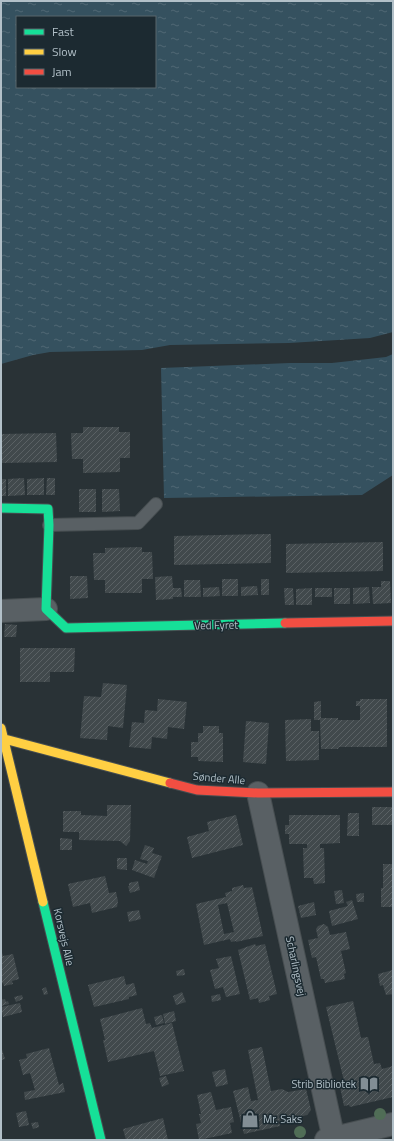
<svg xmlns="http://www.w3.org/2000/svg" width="394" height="1141" viewBox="0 0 394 1141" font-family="'Titillium Web',sans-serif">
  <defs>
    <pattern id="water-ripples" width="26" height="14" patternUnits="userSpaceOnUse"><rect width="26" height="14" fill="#35515f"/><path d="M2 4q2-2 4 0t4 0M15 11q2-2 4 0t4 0" fill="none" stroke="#506874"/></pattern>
    <pattern id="building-hatch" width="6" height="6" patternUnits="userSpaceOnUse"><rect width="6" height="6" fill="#41494c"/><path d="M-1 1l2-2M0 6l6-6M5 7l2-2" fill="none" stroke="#5a6164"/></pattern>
  </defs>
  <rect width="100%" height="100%" fill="#293236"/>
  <path fill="url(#water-ripples)" fill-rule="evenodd" d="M1,1H393V332L370,338L289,343L170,345L142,350L50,352L33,355L1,364ZM17,17H155V87H17Z
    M393,354V475L362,495L164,498L161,368L290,363H332L386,357Z"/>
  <path fill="url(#building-hatch)" fill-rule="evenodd" d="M83,427H119V432H130V458H120V472L83,473V459H72L71,433H83Z
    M56,433L57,462L1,463V434Z
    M24,478L25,495L8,496V479Z
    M44,478V495H27V479Z
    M47,478H55V495H46Z
    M1,479H6V496H1Z
    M79,489H96V512H79Z
    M102,489H119L120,511L102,512Z
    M271,534V563L174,565V536Z
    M383,542V571L286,573V544Z
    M142,547V552H152L153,579H142V593H105V580H94L93,553H105V548Z
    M70,576H87L88,598L70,599Z
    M172,576L173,588H181L182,597H173V599L156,600L155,577Z
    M222,579H238V596H222Z
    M261,579H269V595H261Z
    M184,580H200L201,597H184Z
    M381,581H390L391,603L373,604L372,587H381Z
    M257,586L258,595L241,596V587Z
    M219,587L220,596L203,597V588Z
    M369,587L370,603L353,604V588Z
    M284,588H293L294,605H285Z
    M312,588V605H296V589Z
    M315,588H332V597H315Z
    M334,588H350V604H334Z
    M5,624L17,625L16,637H4Z
    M20,648H75L74,672H50V682H20Z
    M103,683L127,685L123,728L108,726L107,740L80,738L84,696L101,697Z
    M158,699L187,702L184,729L168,727L167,739L152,737L151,749L129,747L132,722L144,723L145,710L157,711Z
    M360,699H387V747H339L338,749H321L320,720H314V702L321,701V718H338V720H360V706H356V701H360Z
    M311,719V731H319V760L286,761L285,720Z
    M246,721L269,723L266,764L243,762Z
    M203,726H219V733H223V762L198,761V757H191V742H198V733H203Z
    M107,805H131L130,841L126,846L120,841L79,840V832H63V811H81V815L107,816Z
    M372,807H393V825H372Z
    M348,813H359V836H347Z
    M236,815L243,845L192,858L187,837L209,831L207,822Z
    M289,815H340V843L320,844V848H324L325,883L314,884L313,878H304L303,848H307V844H289V834H285V825H289Z
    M60,838L72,839V850H60Z
    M145,845L154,848L152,853L162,856L154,878L132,870L135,860L147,864L148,861L140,859Z
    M117,858H127V870L117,869Z
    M383,864H393V907H381V888H383Z
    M105,876L109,893L116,892L118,901L117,907L92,913L90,903L73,907L68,884Z
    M138,881L140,890L130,893L128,886H129V883Z
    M243,885L244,888L252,887L263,936L236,942V941L231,942L230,939L204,945L196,904L226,897L225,893L232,891V888ZM227,903L234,932L224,934L218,905Z
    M342,890L344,903L336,904L334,891Z
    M364,893V902H357L356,894Z
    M352,900L358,919L332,926L329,911L348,906L346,902Z
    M314,902L316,915L301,918L298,906Z
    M139,910L141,919L129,922L127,912Z
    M324,924L328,927L330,935L346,932L350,949L341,951L346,973L344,974L345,979L325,983L324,979H321L316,957L312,958L308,940L318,938L316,929L318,926Z
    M255,944L256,946L265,944L277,994L269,996L270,1000L259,1003L258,998L250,1000L238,950Z
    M1,953H2L3,956L13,954L19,979L12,981L13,984L4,986L3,983L1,984Z
    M231,956L240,994L226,997L223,987L215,989L210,970L219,968L216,959Z
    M184,969L185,975L177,976L176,971Z
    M393,970V994L386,995L383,985L380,986L378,974Z
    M124,976L126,985L134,983L137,995L129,997V999L94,1007L88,985Z
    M46,987L48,994L44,995L42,989Z
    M182,992L186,1002L176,1005L173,996Z
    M220,994L221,1000L212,1002L211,996Z
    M22,995L23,999L16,1002L14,997Z
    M5,999L6,1002L8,1001L9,1004L1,1006V1000Z
    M353,1001L361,1038L368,1037L374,1064L380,1063L382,1069L393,1066V1097L350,1107L349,1105L344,1106L339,1082L344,1081L326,1007Z
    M20,1003L22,1012L3,1017L1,1007Z
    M142,1008L146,1024L150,1023L152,1028L172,1023L184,1071L160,1076L154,1051L108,1062L103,1040H105L100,1019Z
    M174,1011L176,1021L165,1024L163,1014Z
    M162,1015L164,1023L156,1025L154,1017Z
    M1,1046L5,1059L1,1060Z
    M262,1047L271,1091L282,1089L288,1092L306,1089L311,1110L307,1115L279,1122L280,1126L244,1134L233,1091L248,1087L251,1101L258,1100L248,1050Z
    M49,1048L59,1085L63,1083L65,1092L25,1100L24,1092L35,1090L30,1073L23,1075L19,1060L27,1058L26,1054Z
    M225,1069L228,1084L216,1087L212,1072Z
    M166,1076L169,1084L162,1087L159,1078Z
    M211,1092L216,1110L231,1107L234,1122L230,1123L232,1133L199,1140L196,1124L201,1123L199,1114H201L197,1095Z
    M26,1111L29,1125L19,1127L16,1113Z
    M163,1118L168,1140H126L123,1129Z
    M38,1122L39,1127L33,1129L31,1123Z"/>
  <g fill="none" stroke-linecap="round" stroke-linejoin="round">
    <g stroke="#474e51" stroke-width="14">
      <path id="lane" d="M49,525L138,523L156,504"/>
    </g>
    <g stroke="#474e51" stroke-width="24">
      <path id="street" d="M1,611L46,609
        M258,793L334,1140
        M326,1140L393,1124"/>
    </g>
    <g stroke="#474e51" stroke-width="11">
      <path id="fast" d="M1,508L48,509L49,525L46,609L66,628L285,623
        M43,902L101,1140"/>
    </g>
    <g stroke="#474e51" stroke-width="11">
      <path id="slow" d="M1,728L43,902
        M1,738L170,783"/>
    </g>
    <g stroke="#474e51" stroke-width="11">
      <path id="jam" d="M285,623L393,621
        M170,783L197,790L258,793L393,792"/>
    </g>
    <use href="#lane" stroke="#596064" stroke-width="12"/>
    <use href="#street" stroke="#596064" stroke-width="22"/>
    <use href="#fast" stroke="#16e098" stroke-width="9"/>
    <use href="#slow" stroke="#ffcf43" stroke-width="9"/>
    <use href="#jam" stroke="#f24e42" stroke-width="9"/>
  </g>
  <g fill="#506d56">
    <circle cx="380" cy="1114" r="6"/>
    <circle cx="300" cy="1132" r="6"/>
  </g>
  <defs>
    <g id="library-bare" transform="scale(1.38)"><path d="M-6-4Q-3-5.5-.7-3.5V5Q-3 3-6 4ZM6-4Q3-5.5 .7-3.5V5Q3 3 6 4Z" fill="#828e95" stroke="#1c2a31" stroke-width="2.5" paint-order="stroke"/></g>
    <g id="shop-bare" transform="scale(1.38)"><path d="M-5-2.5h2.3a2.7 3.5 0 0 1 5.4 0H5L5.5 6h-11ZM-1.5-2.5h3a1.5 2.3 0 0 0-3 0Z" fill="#828e95" stroke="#1c2a31" stroke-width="2.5" paint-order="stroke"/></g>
  </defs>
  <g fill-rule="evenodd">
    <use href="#library-bare" x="369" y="1084"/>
    <use href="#shop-bare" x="250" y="1119"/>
  </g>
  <g text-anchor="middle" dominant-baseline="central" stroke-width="3" stroke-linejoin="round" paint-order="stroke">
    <g font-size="11" fill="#b2c0c8" stroke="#1c2a31">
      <text transform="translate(216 625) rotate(-1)">Ved Fyret</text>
      <text transform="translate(219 778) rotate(5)">Sønder Alle</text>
      <text transform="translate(64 937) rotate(77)">Korsvejs Alle</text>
      <text transform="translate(296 966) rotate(78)">Scharlingsvej</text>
    </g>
    <g font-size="11" fill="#b2c0c8" stroke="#1c2a31" text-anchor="end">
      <text x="356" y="1084">Strib Bibliotek</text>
      <text x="263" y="1119" text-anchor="start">Mr. Saks</text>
    </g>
  </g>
  <rect width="394" height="1141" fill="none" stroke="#b2c0c8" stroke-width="4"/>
  <rect x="16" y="16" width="140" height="72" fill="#1c2a31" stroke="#58666d"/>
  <rect x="24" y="29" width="20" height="6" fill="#16e098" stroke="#58666d"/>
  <text x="52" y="36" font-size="12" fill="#b2c0c8">Fast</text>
  <rect x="24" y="49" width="20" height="6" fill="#ffcf43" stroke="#58666d"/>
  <text x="52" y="56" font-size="12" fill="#b2c0c8">Slow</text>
  <rect x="24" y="69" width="20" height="6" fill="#f24e42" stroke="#58666d"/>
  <text x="52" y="76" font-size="12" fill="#b2c0c8">Jam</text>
</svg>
